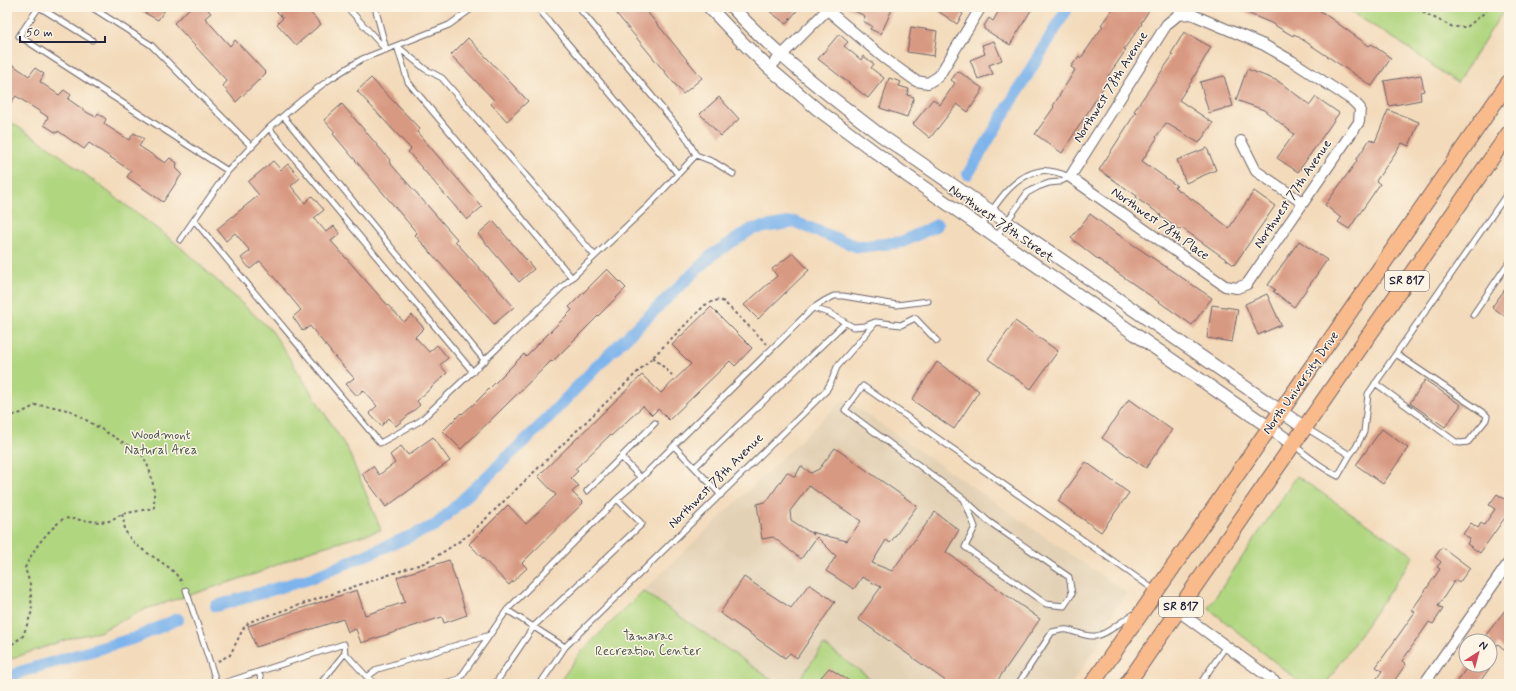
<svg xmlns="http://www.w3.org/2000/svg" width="1516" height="691" viewBox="0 0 1516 691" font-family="Mynerve,sans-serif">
  <rect width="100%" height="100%" fill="#fcf5e5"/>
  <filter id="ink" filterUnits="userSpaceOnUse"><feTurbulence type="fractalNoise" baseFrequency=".025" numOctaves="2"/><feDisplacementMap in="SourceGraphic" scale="8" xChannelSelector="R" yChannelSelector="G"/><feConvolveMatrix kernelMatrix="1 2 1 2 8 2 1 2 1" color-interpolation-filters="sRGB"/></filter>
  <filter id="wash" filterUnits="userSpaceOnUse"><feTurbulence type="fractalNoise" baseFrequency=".012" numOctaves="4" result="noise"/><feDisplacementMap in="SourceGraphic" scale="16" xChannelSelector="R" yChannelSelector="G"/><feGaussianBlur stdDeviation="0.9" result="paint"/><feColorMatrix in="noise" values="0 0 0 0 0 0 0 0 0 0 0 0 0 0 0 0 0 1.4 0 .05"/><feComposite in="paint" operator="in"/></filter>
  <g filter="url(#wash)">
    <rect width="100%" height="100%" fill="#f3daba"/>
    <path fill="#e3d1b5" d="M844,399L1127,593L1106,622L1110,627L1071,684H878L824,645L796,684H778L643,591Z"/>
    <path fill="#b0d680" stroke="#697c5e" d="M1343,7H1506L1457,83L1398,41Z
      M7,120L48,146L177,244L272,331L348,450L381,530L306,552L258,573L146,609L99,632L74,637L7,660Z
      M1297,476L1414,556L1326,684H1302L1208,608Z
      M643,591L778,684H558L580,653Z
      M824,645L878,684H796Z"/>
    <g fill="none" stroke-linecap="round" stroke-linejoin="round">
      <path stroke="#7db4ec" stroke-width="12" d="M968,174L1068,7
        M216,606L312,578L436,525L540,426L601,362L712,255L752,229L795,222L858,247L902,242L937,225
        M7,681L20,672L135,638L178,619"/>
    </g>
    <g id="blocks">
      <path fill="#d89982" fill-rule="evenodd" d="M134,7H167L158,20Z
        M191,7H205L211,13L205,18L230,46L235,40L266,73L236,102L223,86L227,81L174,23Z
        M272,7H305L321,24L296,45L277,24L283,18Z
        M611,7H643L702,78L683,94Z
        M764,7H800L786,24Z
        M846,7H893L881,34L870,29L872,26L863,21L865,16Z
        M932,7H961L959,11L963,14L957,24Z
        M1001,7H1033L1010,45L984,29V26L989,18L993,21Z
        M1114,7H1151L1141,23L1142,24L1124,49L1126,50L1108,76L1110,77L1062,153L1035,134L1054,107L1053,106L1075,70L1071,67L1079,56L1081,58L1103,26L1101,25Z
        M1233,7H1315L1369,46L1371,44L1391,58L1372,86L1294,34L1293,36L1271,23Z
        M911,27L937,31L934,56L907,52Z
        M1184,32L1211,47L1191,82L1179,100L1213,123L1199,143L1166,123L1156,137L1157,138L1142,161L1177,186L1174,187L1199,204L1229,228L1254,191L1275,206L1234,265L1182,228L1180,230L1160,216L1161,215L1136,198L1137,196L1099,170L1136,112L1134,111L1173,55L1171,54Z
        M839,34L848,42L844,46L861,60L863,56L874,64L871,68L884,78L868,98L818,59Z
        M468,38L528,101L507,121L491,104L494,100L451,55Z
        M994,41L1002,60L989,65L993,74L978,79L970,60L985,54L982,45Z
        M7,61L29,76L35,68L44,74L40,82L59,95L64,90L71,95L68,99L88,113L96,117L98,113L106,119L104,124L129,140L134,133L144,139L139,146L165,163L170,158L177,163L176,168L182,174L163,202L127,177L131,171L89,143L84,149L58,131L57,133L44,125L48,117L16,96L7,108Z
        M1247,69L1278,81L1310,105L1316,97L1339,113L1298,172L1277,158L1294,134L1264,110L1236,100Z
        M958,71L982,88V91L968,112L957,104L930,138L913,124L933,99L940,105L955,83L951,80Z
        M1421,75L1424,91L1420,92L1421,100L1389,106L1384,81Z
        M1224,76L1233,106L1209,113L1200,82Z
        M371,78L420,129L417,132L482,207L467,220L408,152L411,149L357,91Z
        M889,78L901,82L899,86L909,89L907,95L914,97L907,117L880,108Z
        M719,97L739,119L721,136L700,114Z
        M342,104L390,160L389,162L457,239L455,241L514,307L494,324L415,235L417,233L333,134L335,132L324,120Z
        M1388,110L1419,122L1409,146L1402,143L1376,181L1380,184L1349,229L1338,222L1341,218L1325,205L1357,161L1356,160L1370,139L1375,142Z
        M1207,148L1216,170L1186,183L1177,160Z
        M273,161L281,170L288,164L300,178L291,186L305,203L312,196L324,210L314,218L326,232L334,226L340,234L331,241L383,300L404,322L412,315L424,328L415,337L429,352L437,345L448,358L440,365L447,373L417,401L420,405L396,426L389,418L381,426L369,413L377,406L363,390L357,396L346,384L354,378L335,357L310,326L303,331L293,317L301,310L278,282L260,261L250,269L241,258L250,251L235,233L226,241L217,229L259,195L248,182Z
        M1090,214L1113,231L1212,298L1192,325L1095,257L1071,238Z
        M493,221L534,269L519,282L478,234Z
        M1299,241L1327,260L1294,307L1273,291L1276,290L1268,285Z
        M793,253L809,270L758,319L744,305L777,276L772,269Z
        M607,269L626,288L552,362L551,361L461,449L443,431L461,413L462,414L475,403L524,354L526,356L572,310L569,307Z
        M1509,284V319L1492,307Z
        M1267,294L1281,325L1258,335L1245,304Z
        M1212,305L1238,309L1232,342L1207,338Z
        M711,307L752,348L735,366L730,361L669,420L658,409L652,415L643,406L611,436L610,435L575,469L578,471L571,478L579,486L572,492L583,503L522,563L527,568L509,585L469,544L508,505L526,524L556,495L538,476L642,375L661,393L691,364L672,345Z
        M1015,321L1058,351L1031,389L988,359Z
        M937,362L979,391L954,429L912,400Z
        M1425,380L1461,405L1445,427L1410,403Z
        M1129,399L1172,430L1146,468L1102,438Z
        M1382,429L1408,448L1383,484L1356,465Z
        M433,437L450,461L386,507L362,474L373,466L379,475L395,463L390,455L401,446L408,455Z
        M835,448L917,506L890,543L886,540L872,563L892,571L935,512L959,530L946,552L1040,619L995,684H950L858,619L881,587L862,577L854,589L826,571L836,556L817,537L801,559L773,537L762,539L757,504L767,501L787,472L795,477L801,466L811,473L819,469ZM809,486L861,521L847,541L811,532L814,535L791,520L790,511Z
        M1086,462L1129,493L1101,532L1058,501Z
        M1497,494L1509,502V512L1480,553L1467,544L1470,539L1463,534L1471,523L1478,528L1481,523L1484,525L1495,509L1489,505Z
        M1442,547L1470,568L1459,583L1455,580L1438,606L1443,609L1433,624L1429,622L1402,661L1406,664L1392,684H1373L1382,671L1376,667L1415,612L1412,610L1440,569L1437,567L1441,562L1435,557Z
        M449,560L467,615L444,623L442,617L361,643L356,629L348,632L343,619L256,647L248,626L357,590L365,615L405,602L397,577Z
        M744,577L791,608L809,584L835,602L797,658L790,653L785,658L720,613Z
        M1509,605V645L1505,650L1498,644L1490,656V638L1486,635Z
        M1468,665H1492L1478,684H1456Z
        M829,668L854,684H815Z"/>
    </g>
  </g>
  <g filter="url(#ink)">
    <use href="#blocks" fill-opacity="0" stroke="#6b6267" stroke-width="1"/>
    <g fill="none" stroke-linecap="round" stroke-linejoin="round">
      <g stroke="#6b6267" stroke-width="7">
        <path id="service" d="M39,7L19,36L228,171
          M39,7L92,40
          M91,7L151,45L252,147
          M347,7L386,50
          M375,7L386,49
          M537,7L678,174
          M578,7L686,137L696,155
          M397,46L408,82L572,278
          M397,46L425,69L442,78L595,256
          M283,116L485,361
          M269,128L473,372
          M194,220L380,443L420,421L649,205L696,155L714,162L733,174
          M981,226C996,205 1012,176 1040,171C1049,169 1062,174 1070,177
          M996,237L1027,193L1038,187L1049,183L1059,182L1070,177
          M180,240L228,171L269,128L303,99L330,79L362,59L449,25L474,7
          M813,308L829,313L853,327L865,326L875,322
          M1473,315L1509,262
          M1375,383L1456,442L1460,443L1468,442L1486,420L1487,416L1485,414L1396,354
          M1306,428L1350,455
          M1294,445C1308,457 1322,468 1338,476L1350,455L1356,447L1364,432L1368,394L1509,191
          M674,446L721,495
          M621,457L641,478
          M695,467L845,323
          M587,491L655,423
          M964,499L975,527L965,547L1046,604L1064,606L1072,594L1069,577L988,521L964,499L845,410L863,386L1156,591
          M186,590L217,684
          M507,610L565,647
          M345,653L367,677
          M259,672L262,684
          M221,684L344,644L345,653L320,684
          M376,684L367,677L378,669L490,635
          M442,684L459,679
          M456,684L507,610L617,499L641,478L813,308L824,301L834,296H843L897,305L928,301
          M495,684L534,626L642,524L617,499
          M540,684L565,647L826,391L831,382L837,367L876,322L901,325L915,318L937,341
          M1018,684L1052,632C1057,631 1063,629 1068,630C1077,632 1086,637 1096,636C1110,634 1124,617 1137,613
          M1200,684L1226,646"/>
      </g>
      <g stroke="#6b6267" stroke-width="12">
        <path id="minor" d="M824,7L884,58L916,81L928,83L939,76L981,7
          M1191,14L1264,45L1292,61L1352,100L1360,108L1359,122L1247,284L1237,288L1225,286L1070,177L1167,24L1178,15Z
          M769,68L830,7
          M1241,141L1256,171L1303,203
          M1178,611L1278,684
          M1424,684L1509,562"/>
      </g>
      <g stroke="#6b6267" stroke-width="14">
        <path id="tertiary" d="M709,7L743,43L769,68L817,109L906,175L1293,444
          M732,7C776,55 828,95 879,134L1305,428"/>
      </g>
      <g stroke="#6b6267" stroke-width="17">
        <path id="primary" d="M1092,684L1509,82
          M1127,684L1509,133"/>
      </g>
      <path stroke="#6b6267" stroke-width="2" stroke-dasharray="3 3" stroke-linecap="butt" d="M1412,7L1453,27H1467L1484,13L1488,7
        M653,357L672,375
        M7,417L21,413L36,405L54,407L71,411L141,453C152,470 155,488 154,508L122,514L109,521L99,522L64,518C47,532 34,547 25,568L30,584L32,611L23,636L7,648
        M122,514C124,520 124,527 126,532C134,547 152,555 164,564C172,569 178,576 183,584
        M218,661L230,655L243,629L249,622L255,620L424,563C441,554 456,544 471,533L653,357L705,305C712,302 717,298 724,302L767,344"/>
      <use href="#service" stroke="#fff" stroke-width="5"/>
      <use href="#minor" stroke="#fff" stroke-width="10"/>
      <use href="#tertiary" stroke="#fff" stroke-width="12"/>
      <use href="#primary" stroke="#fabb8c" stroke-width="15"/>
    </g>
  </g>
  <g text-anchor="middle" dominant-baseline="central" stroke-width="3" stroke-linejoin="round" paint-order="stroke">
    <g fill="#fcf5e5" stroke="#63616e" stroke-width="1">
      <rect x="1385" y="271" width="44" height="20" rx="3"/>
      <rect x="1159" y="597" width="44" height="20" rx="3"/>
    </g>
    <g font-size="12" font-weight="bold" fill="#22223b">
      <text x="1407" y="281">SR 817</text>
      <text x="1181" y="607">SR 817</text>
    </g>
    <g font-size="13" fill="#22223b" stroke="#fcf5e5">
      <text transform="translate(1111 87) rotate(-58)">Northwest 78th Avenue</text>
      <text transform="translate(1293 194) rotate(-56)">Northwest 77th Avenue</text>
      <text transform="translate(1001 224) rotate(35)">Northwest 78th Street</text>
      <text transform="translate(1160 224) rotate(35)">Northwest 78th Place</text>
      <text transform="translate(1301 383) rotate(-55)">North University Drive</text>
      <text transform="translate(716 481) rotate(-45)">Northwest 78th Avenue</text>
    </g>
    <g font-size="13" fill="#4d5850" stroke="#fcf5e5">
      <text x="161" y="435">Woodmont<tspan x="161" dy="15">Natural Area</tspan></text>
      <text x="648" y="636">Tamarac<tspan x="648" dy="15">Recreation Center</tspan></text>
    </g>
  </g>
  <rect width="1516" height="691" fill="none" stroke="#fcf5e5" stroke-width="24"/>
  <g transform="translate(1478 653) rotate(36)"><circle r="19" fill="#fcf5e5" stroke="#a5a1a1"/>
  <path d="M0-3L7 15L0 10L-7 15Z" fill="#d1495b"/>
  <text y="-6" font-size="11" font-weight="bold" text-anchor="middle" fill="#22223b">N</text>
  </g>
  <path d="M20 36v6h85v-6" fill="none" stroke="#22223b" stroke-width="2"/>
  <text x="26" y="36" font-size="12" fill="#22223b" stroke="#fcf5e5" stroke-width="3" paint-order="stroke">50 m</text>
</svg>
